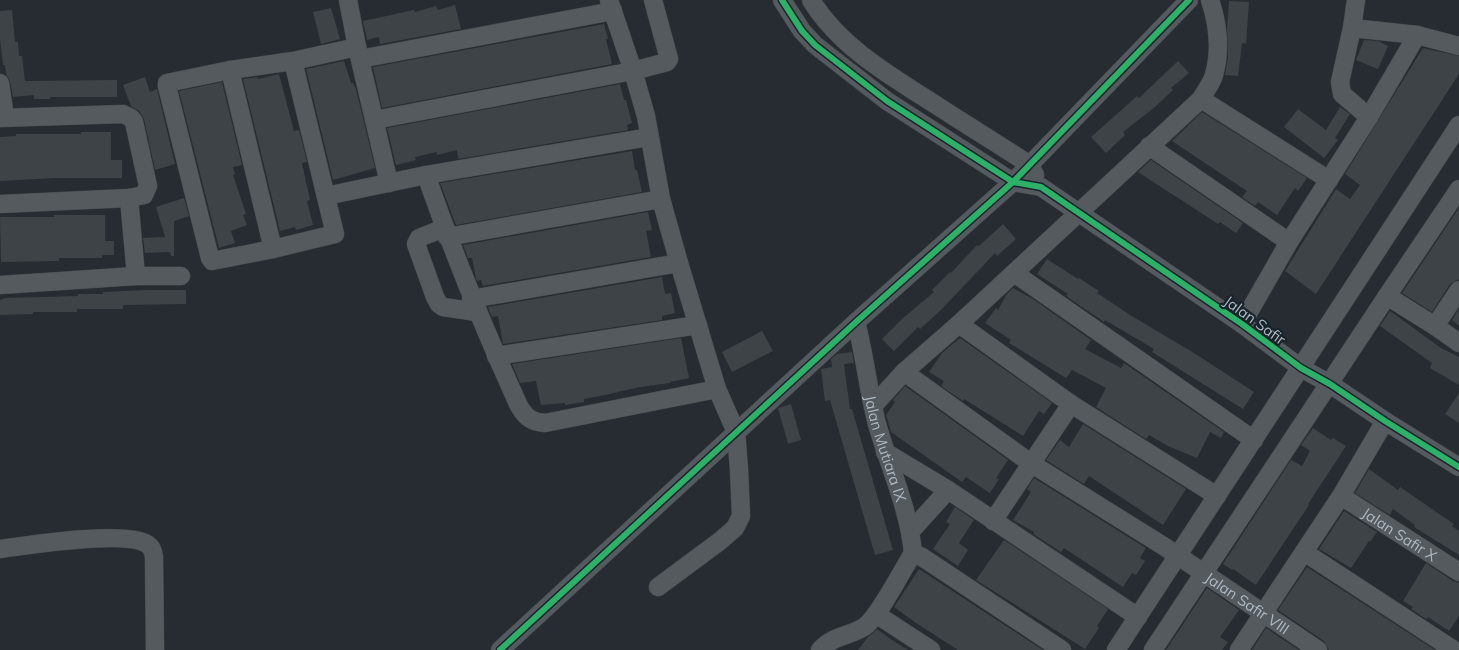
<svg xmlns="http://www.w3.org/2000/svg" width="1459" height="650" viewBox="0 0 1459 650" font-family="Mulish,sans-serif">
  <rect width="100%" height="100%" fill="#262c31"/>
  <path fill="#3e4348" d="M1229,1L1249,2L1246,44L1242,43L1238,76L1225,75L1228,57L1227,29Z
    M455,5L461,29L380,44L379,37L367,40L363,21L414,10L415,12L436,6L438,10Z
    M331,8L340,39L321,44L313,12Z
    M12,10L15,42H18L19,56H22L25,81L117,80V97H50V99H34V95L13,97L10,81L6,74L5,65H3L0,39V11Z
    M604,24L608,39H606L612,64L382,108L373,67Z
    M1364,40L1378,41L1388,46L1378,69L1356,60Z
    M1423,48L1459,56V74L1316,294L1285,271L1336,189L1350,199L1360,185L1345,174Z
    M344,61L351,83H353L356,89L375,168L333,180L306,69Z
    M1178,61L1189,73L1171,88L1173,90L1155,107L1123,132L1125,135L1106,153L1091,137L1137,96L1139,98Z
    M279,74L294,131L299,130L307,162L302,163L310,200L307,201L313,225L296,230L295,227L280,231L243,79L257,77L258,79Z
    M145,77L150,92L157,89L175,164L155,170L144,119L139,111L131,106L123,85Z
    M222,82L242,165L233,167L235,174L233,175L246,214L243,215L247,225L231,231L235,243L219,248L179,91Z
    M620,84L624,100H626L632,123L627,125L628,130L458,159L457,150L437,155V152L415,157L416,160L396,165L387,128Z
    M1340,107L1350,114L1335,138L1338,140L1324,158L1284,127L1298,109L1326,130Z
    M1202,112L1307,178L1298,191L1295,188L1277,215L1258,202L1255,206L1242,197L1247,191L1172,141Z
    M81,132H111V160H122V178H54L0,181V137L16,136V134H81Z
    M632,151L635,170H637L642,192L456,225L440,183Z
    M1151,160L1243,223L1236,233L1220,222L1218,224L1138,172Z
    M184,198L189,216L174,221V256H171L170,252L145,253L143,238L165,237L156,207Z
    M1459,208V279L1450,284L1432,312L1402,293Z
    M648,212L652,230L646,231L651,257L483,286L481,280L477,281L476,279L472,258H468L463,245Z
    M54,215H105V241H114V255H102V258H59V261L1,262L0,217H54Z
    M1003,224L1016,239L997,256L995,253L941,310L920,329L918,327L894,351L882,339L902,319L934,292L932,290L950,272L951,273L977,245L979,246Z
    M1047,259L1078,279L1079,278L1099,291L1097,293L1130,315L1194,353L1254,392L1243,409L1152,352L1154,349L1105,320L1104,322L1066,296L1068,294L1037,274Z
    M662,277L665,294L671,293L675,313L662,316V320L503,344L498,316L492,317L488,307Z
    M1013,288L1033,299L1091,340L1085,349L1121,368L1124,363L1224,432L1221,438L1210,432L1197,458L1168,446L1149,435L1146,439L1096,407L1106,388L1072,370L1066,378L1009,343L1011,340L985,323L996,308L998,310L1006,295Z
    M146,290H186V304L123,305V309H77V312H33V314L0,315V300L6,298L78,296V294H103V292Z
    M1459,309V326L1452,320Z
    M1390,311L1441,348L1459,357V385L1430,368L1432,363L1380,326Z
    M762,331L773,351L732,372L722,352Z
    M681,338L689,378L670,382V383L640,387L605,395L584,399V402L565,405V403L541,405L536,381L520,383L512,364Z
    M960,338L1052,403L1044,414L1039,411L1023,436L964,399L963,401L941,386L944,381L929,372L942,353Z
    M852,352L854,363L844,364L850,409H852L893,550L875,555L830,400L825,401L821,369L832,367L831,359L837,354Z
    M905,386L1008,460L996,478L999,479L990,493L966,477L962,482L891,432L886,415L895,402L893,400Z
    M1459,393V423L1445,414Z
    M791,404L801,440L788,444L778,408Z
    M1083,424L1186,489L1163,525L1089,476L1084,484L1046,460L1060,440L1069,447Z
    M1313,428L1331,440L1333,438L1346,446L1308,504L1309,505L1256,585L1233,569L1232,570L1223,564L1291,460L1302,466L1310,451L1301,445Z
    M1369,469L1398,490L1400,487L1454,524L1452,526L1459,531V555L1414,527L1415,525L1393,509L1390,515L1355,493Z
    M1034,478L1146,548L1140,558L1145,561L1136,575L1132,573L1123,587L1064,548L1061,552L1033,534L1034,532L1013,520L1031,492L1027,489Z
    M955,507L974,520L959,543L968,550L958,566L933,549L950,524L946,522Z
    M1344,511L1377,532L1370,542L1369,541L1351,568L1319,549Z
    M1004,540L1108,609L1097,626L1099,628L1085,649L976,580Z
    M1426,563L1453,581L1459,583V616L1449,631L1428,617L1426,619L1411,609L1413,607L1403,601Z
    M1307,567L1435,650H1329L1324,641L1278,610Z
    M919,569L948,588L1043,650H958L916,623L894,607Z
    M1207,588L1239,610L1220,637L1228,642L1222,650H1166Z
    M1266,628L1299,650H1252Z
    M877,629L892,640L908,650H858L867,638Z"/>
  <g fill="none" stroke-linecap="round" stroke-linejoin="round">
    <g stroke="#43484c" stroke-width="19">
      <g id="minor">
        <path d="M348,0L357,47L389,183"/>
        <path d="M609,0L633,71L646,116L661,199L679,263L717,389L736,432L739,469L741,516L735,528L720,541L658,587"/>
        <path d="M782,0L802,31L815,45L887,101L1013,182L1041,187L1242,324L1301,368L1330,384L1385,421L1459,467"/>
        <path d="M811,0C839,46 889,75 933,103C965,124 998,144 1030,165L1035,175"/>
        <path d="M1356,0L1352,28L1340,82L1342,94L1369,117"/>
        <path d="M1352,28L1417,35L1459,46"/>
        <path d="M360,59L613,11"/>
        <path d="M293,61L335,234L273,249L212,261L210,258L167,86V83L230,70L293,61L357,47"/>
        <path d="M230,70L273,249"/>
        <path d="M0,83L5,117"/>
        <path d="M1201,99L1329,180"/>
        <path d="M0,118L123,114L131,118L134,122L148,186L144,195L129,198L0,204"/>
        <path d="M374,120L633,71L667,62L669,59L653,0"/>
        <path d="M1149,146L1289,242"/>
        <path d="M426,175C454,255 484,329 519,406C526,418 532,422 545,423L717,389"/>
        <path d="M326,196L426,175L649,137"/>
        <path d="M129,198L136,276"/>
        <path d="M444,228L419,238L416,244L435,297L439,304L443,307L477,312"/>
        <path d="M447,237L661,199"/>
        <path d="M1014,273L1254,440"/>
        <path d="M0,285L136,276H181"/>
        <path d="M1387,296L1435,326L1459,343"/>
        <path d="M471,299L679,263"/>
        <path id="s1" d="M856,322C865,356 868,390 877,424C889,466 909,509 913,553"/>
        <path d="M959,324L1071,404L1217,496"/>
        <path d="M1242,324L1289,242L1369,117L1417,35"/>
        <path d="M1435,326L1459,290"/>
        <path d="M496,356L698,325"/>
        <path id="s2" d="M904,372L1032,464L1165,547L1318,650"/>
        <path d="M873,406L904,372L959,324L1201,99C1205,91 1212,83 1214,75C1221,50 1218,24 1210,0"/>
        <path d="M885,452L948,490L1138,617"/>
        <path id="s3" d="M1341,496L1459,572"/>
        <path d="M993,521L1071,404"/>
        <path d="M911,531L948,490"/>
        <path d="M0,549C29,545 125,530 147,544C152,547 153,551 154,557L155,650"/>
        <path d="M1304,552L1454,650"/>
        <path d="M913,553L922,557L1062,650"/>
        <path d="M876,614L931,650"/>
        <path d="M500,650L856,322L1013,182L1189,0"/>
        <path d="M820,650C832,636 850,636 864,627C878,618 903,569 913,553"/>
        <path d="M1116,650L1459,125"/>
        <path d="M1153,650L1387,296L1459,189"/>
        <path d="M1239,650L1341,496L1385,421"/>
      </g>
    </g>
    <use href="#minor" stroke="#555a5f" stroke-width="18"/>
    <g stroke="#19232b" stroke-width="9">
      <path id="cycleway" d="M782,0L802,31L815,45L887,101L1013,182L1041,187L1242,324L1301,368L1330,384L1385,421L1459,467
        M500,650L856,322L1013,182L1189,0"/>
    </g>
    <use href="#cycleway" stroke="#2db169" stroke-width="6"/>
  </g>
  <g text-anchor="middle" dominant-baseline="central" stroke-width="4.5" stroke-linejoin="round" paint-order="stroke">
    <g font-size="15" fill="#aeb9c3" stroke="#19232b">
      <text transform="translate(1255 320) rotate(36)">Jalan Safir</text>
      <text stroke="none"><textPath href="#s1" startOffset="130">Jalan Mutiara IX</textPath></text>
      <text stroke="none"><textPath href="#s3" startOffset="70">Jalan Safir X</textPath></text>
      <text stroke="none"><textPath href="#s2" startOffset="414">Jalan Safir VIII</textPath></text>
    </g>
  </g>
</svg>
